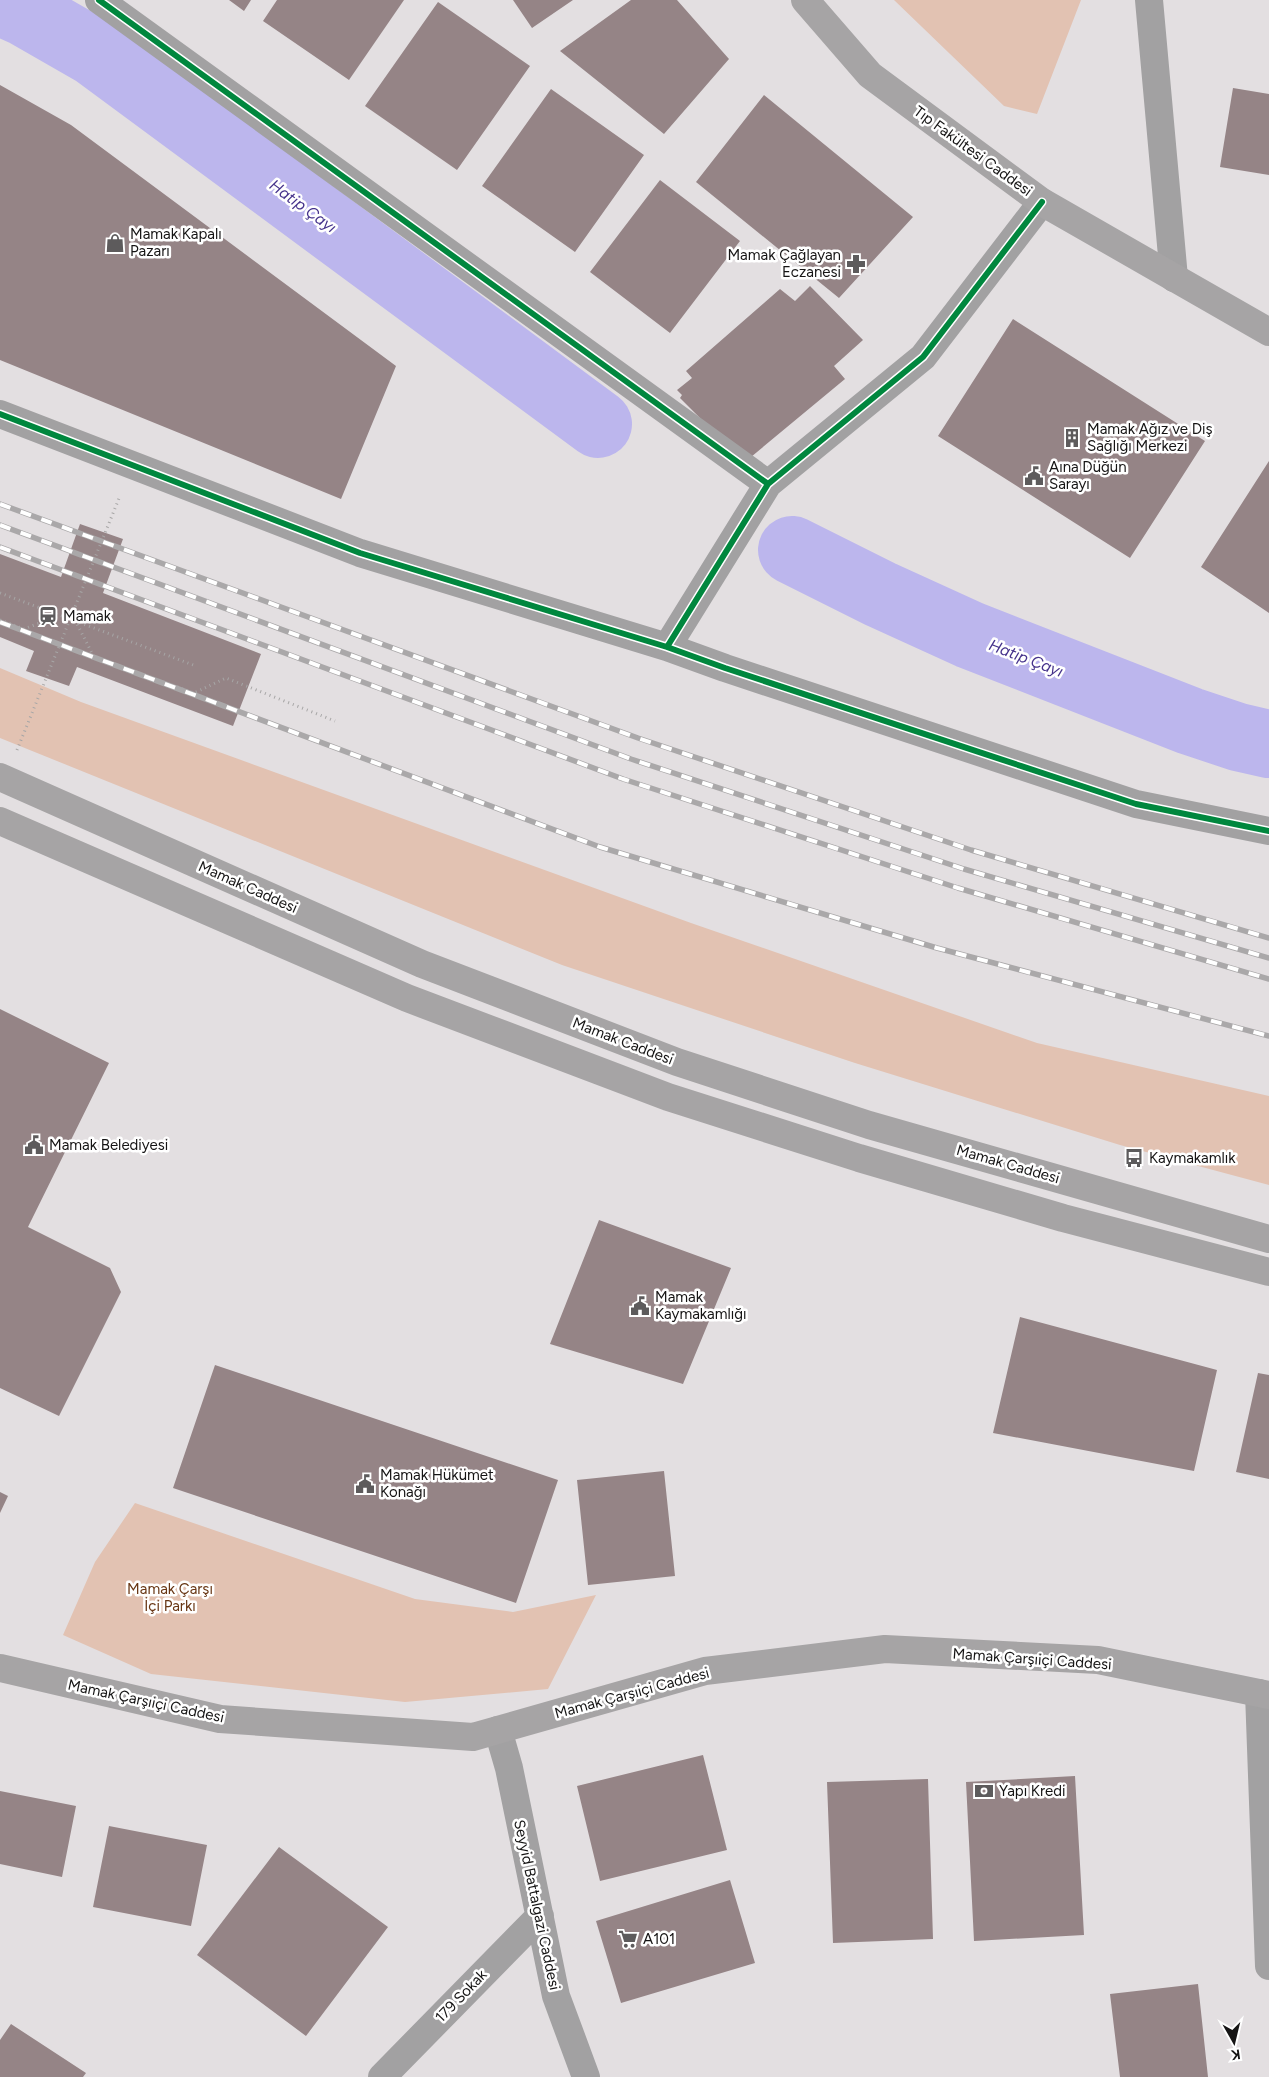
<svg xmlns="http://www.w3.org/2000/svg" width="1269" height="2077" viewBox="0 0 1269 2077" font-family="Figtree,sans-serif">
  <rect width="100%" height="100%" fill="#e3dfe1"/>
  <path fill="#e2c2b2" d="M894,0H1081L1037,114L1004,106Z
    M0,668L81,702L691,923L1037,1043L1269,1096V1185L1120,1145L855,1063L562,965L0,738Z
    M135,1503L415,1599L513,1612L596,1595L548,1689L405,1702L151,1674L63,1635L95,1562Z"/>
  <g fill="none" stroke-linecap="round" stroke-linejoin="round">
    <path stroke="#bcb6ed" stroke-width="68" d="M0,1L26,13L94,52L598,424
      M792,550L880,594L970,635L1190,721L1238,737L1269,744"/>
  </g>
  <path fill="#958486" d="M229,0H251L244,11Z
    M277,0H404L349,80L263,21Z
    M513,0H573L532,28Z
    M631,0H677L729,59L664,134L560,51Z
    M438,2L530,66L457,170L365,106Z
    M0,85L71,125L396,366L341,499L0,360Z
    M1233,88L1269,94V175L1220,167Z
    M551,89L644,155L575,252L482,186Z
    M764,95L913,217L839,298L696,182Z
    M660,180L740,241L670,333L590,272Z
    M810,286L863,340L834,366L845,379L751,457L737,455L680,398L682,395L677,390L692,378L686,371L780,289L795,301Z
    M1013,319L1205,441L1130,558L938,436Z
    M1269,461V613L1201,567Z
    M80,524L123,539L103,593L261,654L233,726L77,667L69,686L26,671L34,651L0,637V554L61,577Z
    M0,1009L109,1063L28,1227L110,1268L121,1292L59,1416L0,1388Z
    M599,1220L731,1268L683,1384L550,1344Z
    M1020,1317L1217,1370L1194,1471L993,1433Z
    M215,1365L558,1480L516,1603L173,1488Z
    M1258,1373L1269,1375V1479L1236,1472Z
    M664,1471L675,1576L588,1585L577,1480Z
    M0,1492L8,1496L0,1513Z
    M703,1755L727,1850L600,1881L577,1786Z
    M1075,1776L1084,1935L974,1941L966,1782Z
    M928,1779L933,1939L833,1943L827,1782Z
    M0,1791L76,1806L62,1877L0,1864Z
    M109,1826L207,1845L191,1926L93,1907Z
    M279,1847L388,1927L306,2036L197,1955Z
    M730,1880L755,1963L621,2003L596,1921Z
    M1198,1984L1208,2077H1120L1110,1994Z
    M11,2024L86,2073L83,2077H0V2040Z"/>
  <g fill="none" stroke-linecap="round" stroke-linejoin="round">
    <path stroke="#a7a6a6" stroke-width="3" stroke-dasharray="1 4" stroke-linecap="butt" d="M0,593L196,666
      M0,620L24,629L60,615
      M75,620L94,657L194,693L226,678L335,721
      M17,750L120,496"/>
    <path stroke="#a2a1a2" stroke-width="28" d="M99,0L768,484
      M1149,0L1174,278
      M0,414L360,553L667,647L768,484L923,357L1042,202
      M667,647L725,668L1136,804L1269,831
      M1259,1693L1269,1966
      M498,1730L509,1768L556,1996L586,2077
      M382,2077L540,1916"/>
    <path stroke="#a6a4a5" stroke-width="28" d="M805,0L870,75L1042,202L1269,332
      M0,777L422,964L677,1062L869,1125L1269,1239
      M0,821L407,998L668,1097L859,1158L1063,1218L1269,1272
      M0,1668L220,1719L473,1737L705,1671L885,1649L1098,1660L1269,1695"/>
    <g stroke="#aaa8a9" stroke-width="5.5">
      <path id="rail" d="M0,504L638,738L971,850L1269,938
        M0,525L631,759L964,869L1269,958
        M0,547L623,779L958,888L1269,979
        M0,622L600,847L937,948L1269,1036"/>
    </g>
    <use href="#rail" stroke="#fff" stroke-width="4" stroke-dasharray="11" stroke-linecap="butt"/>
    <g stroke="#fff" stroke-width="9">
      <path id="cycleway" d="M99,0L768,484
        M0,414L360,553L667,647L768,484L923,357L1042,202
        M667,647L725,668L1136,804L1269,831"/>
    </g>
    <use href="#cycleway" stroke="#00873e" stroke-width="6"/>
  </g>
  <defs>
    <g id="shop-bare" transform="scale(1.5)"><path d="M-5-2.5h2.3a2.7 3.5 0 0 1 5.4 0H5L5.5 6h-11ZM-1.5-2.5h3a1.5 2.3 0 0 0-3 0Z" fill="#5d5b5c" stroke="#fff" stroke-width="2.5" paint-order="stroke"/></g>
    <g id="pharmacy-bare" transform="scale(1.5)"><path d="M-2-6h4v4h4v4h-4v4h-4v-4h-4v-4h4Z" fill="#5d5b5c" stroke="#fff" stroke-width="2.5" paint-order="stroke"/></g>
    <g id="building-bare" transform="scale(1.5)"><path d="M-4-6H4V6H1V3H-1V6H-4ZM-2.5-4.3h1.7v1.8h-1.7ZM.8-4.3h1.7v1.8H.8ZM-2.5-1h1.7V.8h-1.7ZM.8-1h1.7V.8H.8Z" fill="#5d5b5c" stroke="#fff" stroke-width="2.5" paint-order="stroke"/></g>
    <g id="civic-bare" transform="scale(1.5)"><path d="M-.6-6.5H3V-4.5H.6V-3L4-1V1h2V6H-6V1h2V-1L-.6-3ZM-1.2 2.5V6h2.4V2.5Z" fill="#5d5b5c" stroke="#fff" stroke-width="2.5" paint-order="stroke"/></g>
    <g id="station-bare" transform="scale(1.5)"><path d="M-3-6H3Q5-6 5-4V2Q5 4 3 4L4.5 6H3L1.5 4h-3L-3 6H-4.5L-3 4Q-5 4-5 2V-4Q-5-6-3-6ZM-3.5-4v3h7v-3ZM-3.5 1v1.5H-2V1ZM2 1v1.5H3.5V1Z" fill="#5d5b5c" stroke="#fff" stroke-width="2.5" paint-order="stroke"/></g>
    <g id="bus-bare" transform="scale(1.5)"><path d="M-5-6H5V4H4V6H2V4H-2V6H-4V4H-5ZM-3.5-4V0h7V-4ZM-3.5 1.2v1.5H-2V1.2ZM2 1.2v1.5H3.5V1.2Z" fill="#5d5b5c" stroke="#fff" stroke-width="2.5" paint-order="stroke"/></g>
    <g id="bank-bare" transform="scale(1.5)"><path d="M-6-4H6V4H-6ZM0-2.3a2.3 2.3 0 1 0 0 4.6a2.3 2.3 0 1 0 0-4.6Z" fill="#5d5b5c" stroke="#fff" stroke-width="2.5" paint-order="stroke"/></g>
    <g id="supermarket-bare" transform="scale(1.5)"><path d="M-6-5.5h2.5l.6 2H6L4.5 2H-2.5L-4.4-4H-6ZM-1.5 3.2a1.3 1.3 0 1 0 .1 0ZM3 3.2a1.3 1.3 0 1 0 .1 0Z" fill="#5d5b5c" stroke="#fff" stroke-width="2.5" paint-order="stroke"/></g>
  </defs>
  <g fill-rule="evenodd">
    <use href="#shop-bare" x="115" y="243"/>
    <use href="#pharmacy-bare" x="856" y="264"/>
    <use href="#building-bare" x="1072" y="438"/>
    <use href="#civic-bare" x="1034" y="476"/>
    <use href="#station-bare" x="48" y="616"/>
    <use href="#civic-bare" x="34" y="1145"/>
    <use href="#bus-bare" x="1134" y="1158"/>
    <use href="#civic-bare" x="640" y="1306"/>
    <use href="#civic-bare" x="365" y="1484"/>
    <use href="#bank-bare" x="984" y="1791"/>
    <use href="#supermarket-bare" x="628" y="1939"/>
  </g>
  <g text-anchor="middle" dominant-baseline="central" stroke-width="5" stroke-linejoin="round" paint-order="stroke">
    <g font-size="15" fill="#151414" stroke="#fff">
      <text transform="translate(973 151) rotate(36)">Tıp Fakültesi Caddesi</text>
      <text transform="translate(248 887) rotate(24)">Mamak Caddesi</text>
      <text transform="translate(623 1041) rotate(21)">Mamak Caddesi</text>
      <text transform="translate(1008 1164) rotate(16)">Mamak Caddesi</text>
      <text transform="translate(1032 1659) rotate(4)">Mamak Çarşıiçi Caddesi</text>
      <text transform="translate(632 1693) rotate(-15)">Mamak Çarşıiçi Caddesi</text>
      <text transform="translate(146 1701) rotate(12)">Mamak Çarşıiçi Caddesi</text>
      <text transform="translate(537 1905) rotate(78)">Seyyid Battalgazi Caddesi</text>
      <text transform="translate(461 1996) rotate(-46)">179 Sokak</text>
    </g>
    <g font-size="15" fill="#151414" stroke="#fff" text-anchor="start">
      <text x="130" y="234">Mamak Kapalı<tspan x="130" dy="17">Pazarı</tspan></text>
      <text x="841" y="255" text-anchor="end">Mamak Çağlayan<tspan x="841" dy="17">Eczanesi</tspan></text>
      <text x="1087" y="429">Mamak Ağız ve Diş<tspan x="1087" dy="17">Sağlığı Merkezi</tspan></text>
      <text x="1049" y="467">Aına Düğün<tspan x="1049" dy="17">Sarayı</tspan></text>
      <text x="63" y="616">Mamak</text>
      <text x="49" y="1145">Mamak Belediyesi</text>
      <text x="1149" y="1158">Kaymakamlık</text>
      <text x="655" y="1297">Mamak<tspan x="655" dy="17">Kaymakamlığı</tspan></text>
      <text x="380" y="1475">Mamak Hükümet<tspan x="380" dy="17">Konağı</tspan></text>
      <text x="999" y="1791">Yapı Kredi</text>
      <text x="643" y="1939">A101</text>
    </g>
    <g font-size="15" fill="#683614" stroke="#fff">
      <text x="170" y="1589">Mamak Çarşı<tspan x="170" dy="17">İçi Parkı</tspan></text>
    </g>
    <g font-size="16" font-style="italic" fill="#45328b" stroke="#fff">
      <text transform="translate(303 206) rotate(36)">Hatip Çayı</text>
      <text transform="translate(1026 658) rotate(21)">Hatip Çayı</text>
    </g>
  </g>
  <g transform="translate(1234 2042) rotate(172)" stroke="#ffffff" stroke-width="4" paint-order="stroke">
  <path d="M0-4L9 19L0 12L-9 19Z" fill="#151414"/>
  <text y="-8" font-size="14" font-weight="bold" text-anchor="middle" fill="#151414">K</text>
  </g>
</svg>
